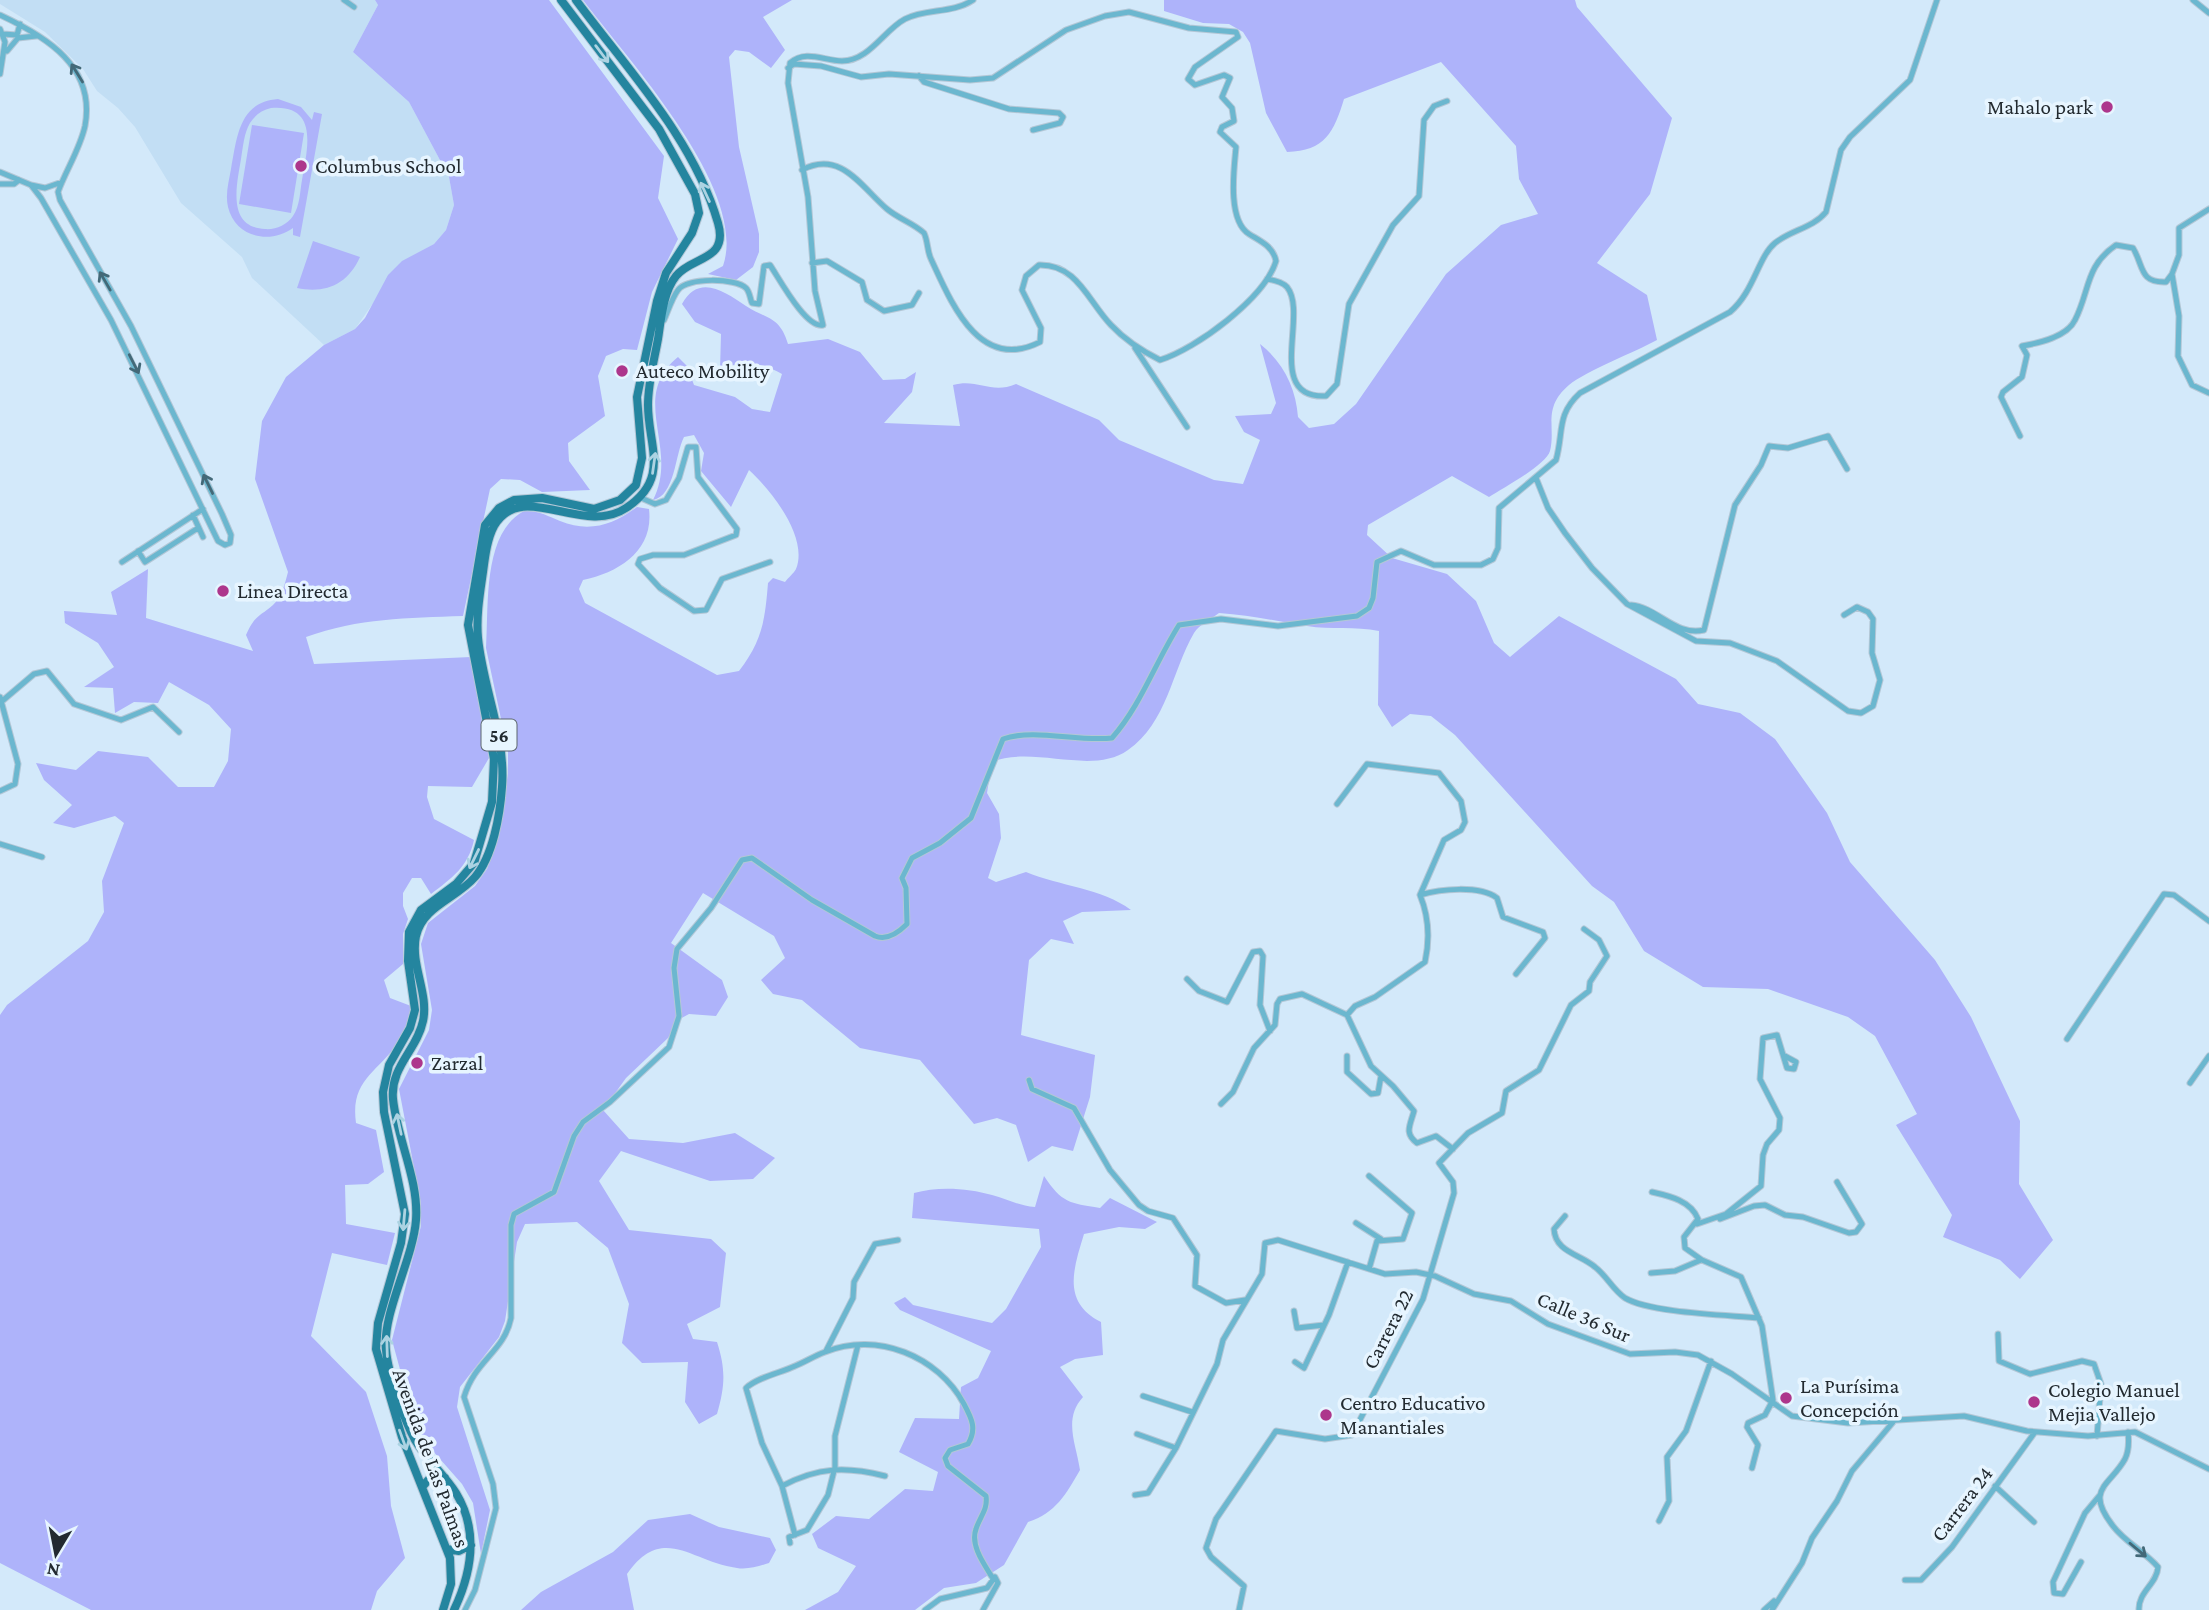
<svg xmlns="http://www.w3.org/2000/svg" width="2209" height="1610" viewBox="0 0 2209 1610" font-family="'Crimson Pro',serif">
  <rect width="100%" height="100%" fill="#d3e9fa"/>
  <path fill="#c2def4" d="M0,0H375L378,5L353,52L409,102L449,177L454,205L446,230L434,244L402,262L355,329L324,345L252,278L242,257L181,203L135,127L118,108L97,91L83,69L45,32L0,4Z"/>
  <path fill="#aeb3fa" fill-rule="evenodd" d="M375,0H549L664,156L658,198L678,239L652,292L637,350L623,349L606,356L598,376L605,416L568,443L569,461L590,490L542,492L520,480L501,479L490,489L463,616C407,618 359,618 306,637L314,664L471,657L489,758L472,787L428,786L427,797L434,819L474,840C468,867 452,878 431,894L421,878H412L403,893V906L408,919L403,934V964L384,980L390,998L411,1006C409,1019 405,1032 398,1043C377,1073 350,1080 356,1123L376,1130L384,1172L368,1184L345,1185L346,1224L395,1233L387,1265L332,1253L311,1336L366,1392L387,1456L391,1506L405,1558L377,1591L371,1610H91L0,1563V1015L7,1005L88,941L104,912L102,881L124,823L115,816L74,828L53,823L72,805L44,780L36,763L76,770L98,751L148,757L178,787H214L228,761L231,729L209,705L169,682L158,703L134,702L115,713L113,688L84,687L114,667L98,643L65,623L64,611L117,615L111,592L148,569L146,618L253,651L246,635C255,615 259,617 273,605C282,597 285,583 288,572L255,479L262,421L286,377L324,345L355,329L365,318L388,275L402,261L434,244L446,230L454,205L449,177L409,102L353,52L378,5Z
    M583,0H792L763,17L785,50L771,68L749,52L735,50L729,57L739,147L759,234V252L753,267L736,280L708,274L723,266C749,190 628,60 583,0Z
    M1164,0H1575L1577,7L1672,118L1650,194L1597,263L1647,295L1657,340C1635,352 1586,371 1569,385C1542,408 1556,427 1550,451C1546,465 1503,488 1489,497L1452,476L1368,525L1367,535L1392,558L1447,574L1476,601L1494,643L1510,657L1559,616L1676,679L1698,704L1740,713L1775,739L1827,813L1850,862L1935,960L1971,1017L2020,1121L2019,1184L2053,1240L2020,1279L2000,1260L1943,1237L1952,1215L1896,1125L1917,1114L1875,1036L1848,1017L1768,989L1703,987L1644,951L1614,902L1592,886L1455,735L1431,716L1410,714L1392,727L1378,705L1379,631C1355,626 1331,630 1307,626C1277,621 1249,615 1219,613C1211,619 1199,625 1194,633C1172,671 1167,723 1128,750C1092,776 1033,745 992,762L987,793L999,814L1001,838L988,878L996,882L1026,872C1059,886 1102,888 1131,910L1082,912L1063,921L1074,944L1051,939L1029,960L1021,1035L1095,1055L1090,1097L1073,1151L1052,1146L1028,1162L1016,1125L997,1118L974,1124L920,1060L860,1048L802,1000L773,994L761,980L785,958L774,936L703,893L671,943L722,980L728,997L716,1016L689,1014L678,1020L668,1038L626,1078L603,1110L629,1139L683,1143L735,1133L775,1158L753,1179L710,1181L621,1151L599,1181L629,1230L711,1239L726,1253L720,1307L687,1324L693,1339L717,1342C726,1370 725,1386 717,1414L699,1424L685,1402L688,1362L642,1363L622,1343L629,1304L608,1248L577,1222L525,1224L517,1242L505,1321L499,1337L460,1387L457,1407L490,1510L481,1554L473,1503L462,1484L425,1442L414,1421L392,1340L421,1226V1204L399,1089L429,1030L432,1010L421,944L428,923L475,886L487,869L495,848L508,774V752L486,648C489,607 482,533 524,511C538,510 548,516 560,521C589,533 613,525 637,507L649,509C654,550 620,572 583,580L579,589L585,603L717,675L739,671C762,641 765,621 768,583L773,578L785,582C788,578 794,573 796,569C809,537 770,489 749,470L731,507L701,471L704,453L694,435L684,437C675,454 675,496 653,500C680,448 628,398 678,357L687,366L694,385L735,397L752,409L770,412L782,374C761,362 742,360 720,370L721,334L695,322L682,304C699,273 725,292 746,306C766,319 780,316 788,344L828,339L860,352L883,380L905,379L916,372L912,392L884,423L960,426L953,385C978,378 991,395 1016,384L1099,420L1119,440L1214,480L1243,484L1260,440L1244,432L1235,416L1271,414L1276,403L1260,344C1283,362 1296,388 1298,417L1309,428L1334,424L1356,404L1446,274L1501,225L1538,214L1519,179L1516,146L1441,62L1344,99C1334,132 1325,151 1287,152L1266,113L1250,43L1243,32L1229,24L1203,23L1164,11Z
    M278,99L301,107L312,120L314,112L322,114L300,237L293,235V228C270,245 235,237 228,207C225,194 229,181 231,169C237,137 239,102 278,99ZM271,108C320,104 307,150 302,180C300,191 300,206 293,216C287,225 275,230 265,229C226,227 237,184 241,159C243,147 244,133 250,123C255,115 262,110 271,108Z
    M252,125L304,133L291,213L239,204Z
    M313,241L360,257C348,284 326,294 297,288Z
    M1044,1176C1062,1203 1069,1203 1100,1208L1110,1198L1157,1222L1145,1229L1119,1227L1084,1234C1073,1270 1062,1302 1101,1322L1103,1355L1075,1359L1060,1367L1083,1397C1063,1419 1076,1443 1080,1470C1066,1494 1056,1513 1028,1522L1004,1565L976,1583L944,1588L915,1610H805L838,1592L856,1566L818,1548L812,1534L836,1516L869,1519L905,1489L933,1491L938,1472L899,1452L915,1418L959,1419L961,1387L978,1378L991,1351L900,1310L894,1303L905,1297L913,1305L992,1323L1006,1309L1041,1247L1039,1229L912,1218L914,1193C938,1186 968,1188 992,1195C1007,1199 1019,1206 1035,1207Z
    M690,1514L719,1527L770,1538L776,1550L769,1563C760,1566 747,1570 737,1568C691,1562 663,1523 627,1574L634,1610H521L541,1592L613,1552L648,1520Z"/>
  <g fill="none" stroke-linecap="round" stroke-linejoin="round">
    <g stroke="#b3c7d6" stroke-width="7">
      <path id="minor" d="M344,0L354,7
        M2193,0L2209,13
        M0,15C47,37 96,67 85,126C80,149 66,170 58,192L60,200L131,326L222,514L231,535L230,543L225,545L218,541L111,320L41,198L31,185L0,172
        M0,29L5,42L0,74
        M3,34L17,35L20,24
        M7,51L18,38L36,36
        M788,68L794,64L821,66L861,77L889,74L970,80L993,78L1066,30L1105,16L1129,12L1189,28L1236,32L1238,37L1195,67L1188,79L1195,85L1224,75L1230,78L1222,97L1232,108L1234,121L1222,127L1220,132L1236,147C1234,169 1227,220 1249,234C1260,241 1273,246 1276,261C1265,298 1196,349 1160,360C1142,351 1125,340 1111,325C1088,301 1077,264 1039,265L1026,276L1022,290L1041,328L1040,342C979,373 951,302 931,259C927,251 928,241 924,233C913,223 899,219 887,209C862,188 841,149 802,170
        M919,76L924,82L1009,109L1059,113L1063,117L1060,123L1033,130
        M0,184H14L19,180
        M31,185L45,188L62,182
        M2209,209L2179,228V255L2172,274L2179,316L2178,356L2192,385L2209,393
        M812,263L827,261L862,282L867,300L884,311L912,305L919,293
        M1267,279C1274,280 1282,282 1287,287C1309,314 1264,399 1326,396L1337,384L1349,304L1393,225L1419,196L1424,120L1434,106L1447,101
        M664,320C668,311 672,298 678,290C687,277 736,278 746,288C750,292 750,299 752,303L759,304L764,266L770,265C779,278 806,329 823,325L815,291L808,197L788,83L790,63C806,49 824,61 842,61C869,61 884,30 905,19C927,8 952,14 973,0
        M1135,348L1187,427
        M2020,436L2001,397L2003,392L2022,377L2027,355L2022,346C2039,343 2067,337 2075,320C2090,291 2085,266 2116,245L2133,248C2144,266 2139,283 2166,282L2172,274
        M1536,478L1548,508L1565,533L1592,568L1627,604L1696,641L1730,643L1777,661L1848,711L1861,713L1873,706L1880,680L1872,653L1873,619L1868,612L1857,607L1844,615
        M639,497L655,504L666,500L679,478L688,447H696L698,477L737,529L736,535L684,555H653L640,559L638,564L660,588L694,611L706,610L722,579L770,562
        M193,515L203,537
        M138,551L145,562L198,528
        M122,562L203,509
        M1631,605C1657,607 1676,637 1704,630L1735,505L1761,465L1769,446L1788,448L1828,436L1847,469
        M0,697L18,764L15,784L0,791
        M1,702L34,674L47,671L74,704L121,720L153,707L179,732
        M1337,804L1367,764L1439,773L1461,801L1465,822L1461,830L1444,840L1420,895C1429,917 1430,939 1425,962L1375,997L1355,1006L1347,1015L1371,1066L1393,1086L1414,1111C1410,1126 1404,1133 1417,1143L1436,1136L1453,1149
        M0,844L42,857
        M1420,895C1440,889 1479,885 1497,898L1503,917L1543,932L1545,938L1516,974
        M1187,979L1199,991L1227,1002L1253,952L1260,951L1263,956L1260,1005L1270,1031
        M2067,1039L2164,894L2174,895L2209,921
        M1347,1056V1072L1371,1094L1378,1093L1381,1076
        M1029,1080L1032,1089L1074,1108L1110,1170L1139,1205L1148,1211L1173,1218L1197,1255L1195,1286L1226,1303L1245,1300
        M2190,1083L2209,1056
        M1221,1104L1233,1092L1254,1048L1275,1025L1277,1004L1280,999L1302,994L1347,1015
        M1652,1192C1670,1196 1691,1201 1698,1219L1684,1237L1685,1248L1702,1260L1741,1277L1762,1326L1773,1400L1765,1415L1748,1423L1747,1427L1758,1445L1752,1468
        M1565,1216L1554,1229C1555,1252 1580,1254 1595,1267C1606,1275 1613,1290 1625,1298C1650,1313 1728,1315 1759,1318
        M1720,1219L1754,1206L1765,1205L1785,1215L1803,1217L1849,1233L1856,1232L1862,1224L1837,1182
        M1356,1223L1381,1239
        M1697,1224L1726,1214L1761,1186L1763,1155L1767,1144L1779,1130L1780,1118L1760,1079L1763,1038L1777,1035L1787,1068L1794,1069L1796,1062L1785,1056
        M1369,1269L1377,1241L1403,1239L1412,1213L1369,1176
        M1651,1273L1675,1271L1701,1260
        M1294,1311L1297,1328L1324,1325
        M1998,1334L1999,1361L2030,1374L2082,1361L2094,1364L2101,1384L2097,1436
        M826,1351L853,1298L854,1282L875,1244L898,1240
        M1295,1362L1304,1368L1329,1315L1348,1262
        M1143,1396L1192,1412
        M2128,1432C2129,1441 2129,1451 2125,1459C2110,1486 2084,1489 2113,1526C2125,1542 2145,1552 2158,1567C2157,1584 2138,1592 2139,1610
        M1137,1434L1176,1448
        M782,1486C818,1467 846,1466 885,1476
        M1995,1486L2034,1522
        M1135,1495L1148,1493L1176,1448L1217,1364L1223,1340L1262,1274L1265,1243L1278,1240L1385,1274L1416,1272L1435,1276L1474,1294L1511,1301L1548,1324L1630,1354L1675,1352L1698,1355L1732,1374L1792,1416L1848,1423L1964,1416L2027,1431L2088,1436L2135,1432L2209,1469
        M1659,1521L1669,1501L1667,1457L1686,1431L1711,1361
        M795,1535L782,1486L762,1443L746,1388C758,1377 780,1373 795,1366C805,1362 814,1356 825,1352C877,1331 938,1356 964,1404C972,1419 977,1429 968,1444L950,1450L945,1458L948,1466L986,1496C988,1510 980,1516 976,1529C970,1545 984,1564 992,1577
        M790,1543L789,1537L807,1530L828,1495L835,1467V1436L858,1345
        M2081,1562L2063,1594L2054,1593L2053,1582L2085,1513L2100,1495
        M1905,1580H1921L1952,1547L2035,1432
        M465,1610L475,1590L496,1508L493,1484L464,1397C475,1360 504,1352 511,1318V1225L514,1214L554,1192L574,1136L583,1122L610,1102L669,1047L679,1016L674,968L677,949L711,908L742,860L752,858L812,900L875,936C887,941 898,933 907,924L906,888L902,878L912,858L940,843L971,818L1003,739C1035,728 1077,742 1112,738C1141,705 1155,663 1179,625L1221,619L1278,626L1357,616L1369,608L1373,598L1377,562L1401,551L1434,565H1481L1493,559L1498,548L1499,508L1556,460C1564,432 1556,415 1580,393L1730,312C1754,292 1758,257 1775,243C1791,230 1813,228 1826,212L1841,150L1850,137L1910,80L1937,0
        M925,1610L940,1599L987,1588L995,1577L998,1583L983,1610
        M1239,1610L1244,1586L1211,1557L1206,1548L1216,1519L1276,1431L1325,1439L1352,1435L1423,1299L1454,1193L1453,1182L1439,1163L1468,1133L1502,1113L1506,1091L1539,1070L1571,1005L1589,991L1590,982L1607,956L1599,940L1584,929
        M1764,1610L1774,1601
        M1772,1610L1802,1563L1812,1538L1837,1501L1852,1471L1894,1421"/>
    </g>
    <g stroke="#b3c7d6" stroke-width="10">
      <path id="primary" d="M422,1487L431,1477L445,1478
        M447,1549L459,1551L471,1545
        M443,1610L451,1584L450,1558L402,1437L376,1349L378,1323L401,1243L405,1214L384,1112L383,1092L389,1065L410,1028L415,1010L408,961L409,932L421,910L456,884L474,863L492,802L494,759L468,625L485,525L499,508L514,500L542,498L594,509L620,500L636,485L642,458L637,397L657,301L666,273L692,233L699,213L695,194L659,129L561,0
        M454,1610C472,1572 479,1531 456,1493C444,1474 426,1459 415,1440C404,1420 388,1373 386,1350C382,1313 413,1260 416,1220C419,1180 397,1139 393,1099C390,1067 417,1050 423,1021C429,993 410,965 416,936C423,906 456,899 475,877C493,856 500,815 502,787C506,736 483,689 478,638C476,616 480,593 483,572C485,557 487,539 494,526C522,478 583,537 626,508C671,478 648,446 648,405C648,383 654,361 658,339C661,320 663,292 676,276C692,256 729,261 718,223C694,139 627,69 576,0"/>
    </g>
    <use href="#minor" stroke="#6bb7cf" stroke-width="5"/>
    <use href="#primary" stroke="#24859f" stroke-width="8"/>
  </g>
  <defs><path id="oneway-shaft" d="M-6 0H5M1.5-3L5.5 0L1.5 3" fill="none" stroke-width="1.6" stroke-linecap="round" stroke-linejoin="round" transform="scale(1.75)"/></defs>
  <g stroke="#acd3e2">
    <use href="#oneway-shaft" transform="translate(602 54) rotate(53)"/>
    <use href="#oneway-shaft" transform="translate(705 192) rotate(-115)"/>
    <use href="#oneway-shaft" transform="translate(654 463) rotate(-82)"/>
    <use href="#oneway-shaft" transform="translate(474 859) rotate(116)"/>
    <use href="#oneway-shaft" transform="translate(399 1124) rotate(-102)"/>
    <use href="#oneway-shaft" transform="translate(404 1220) rotate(95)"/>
    <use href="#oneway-shaft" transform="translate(387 1346) rotate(-92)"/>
    <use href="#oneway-shaft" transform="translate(403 1440) rotate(70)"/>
  </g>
  <g stroke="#436978">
    <use href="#oneway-shaft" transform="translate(77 73) rotate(-122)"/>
    <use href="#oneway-shaft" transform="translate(105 281) rotate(-120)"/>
    <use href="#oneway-shaft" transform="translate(134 364) rotate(63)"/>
    <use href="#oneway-shaft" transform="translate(208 484) rotate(-116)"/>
    <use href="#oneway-shaft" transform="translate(2138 1550) rotate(40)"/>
  </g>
  <g fill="#ad368c" stroke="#e7f5ff" stroke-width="2.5">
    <circle cx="2107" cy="107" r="7"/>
    <circle cx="301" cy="166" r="7"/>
    <circle cx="622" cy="371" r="7"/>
    <circle cx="223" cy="591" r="7"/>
    <circle cx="417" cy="1063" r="7"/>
    <circle cx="1786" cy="1398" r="7"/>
    <circle cx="2034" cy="1402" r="7"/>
    <circle cx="1326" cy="1415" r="7"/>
  </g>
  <g text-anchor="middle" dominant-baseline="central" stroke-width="7" stroke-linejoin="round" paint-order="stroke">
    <rect fill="#e7f5ff" stroke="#5d676e" stroke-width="2" x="481.5" y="719.5" width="35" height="31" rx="5"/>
    <g font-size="19" font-weight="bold" fill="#222a30">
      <text x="499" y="735">56</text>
    </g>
    <g font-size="21" fill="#222a30" stroke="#e7f5ff" text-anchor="start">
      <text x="2093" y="107" text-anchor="end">Mahalo park</text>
      <text x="315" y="166">Columbus School</text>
      <text x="636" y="371">Auteco Mobility</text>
      <text x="237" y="591">Linea Directa</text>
      <text x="431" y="1063">Zarzal</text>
      <text x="1800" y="1386">La Purísima<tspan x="1800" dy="24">Concepción</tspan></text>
      <text x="2048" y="1390">Colegio Manuel<tspan x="2048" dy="24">Mejia Vallejo</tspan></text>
      <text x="1340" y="1403">Centro Educativo<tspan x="1340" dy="24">Manantiales</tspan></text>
    </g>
    <g font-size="21" fill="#222a30" stroke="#e7f5ff">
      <text transform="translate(1584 1317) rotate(23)">Calle 36 Sur</text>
      <text transform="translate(1388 1329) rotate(-63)">Carrera 22</text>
      <text transform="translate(431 1458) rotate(70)">Avenida de Las Palmas</text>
      <text transform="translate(1962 1504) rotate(-53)">Carrera 24</text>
    </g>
  </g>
  <g transform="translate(56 1554) rotate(190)" stroke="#e7f5ff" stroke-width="5" paint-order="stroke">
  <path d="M0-5L12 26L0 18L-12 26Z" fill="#222a30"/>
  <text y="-10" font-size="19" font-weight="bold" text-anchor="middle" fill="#222a30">N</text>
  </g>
</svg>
